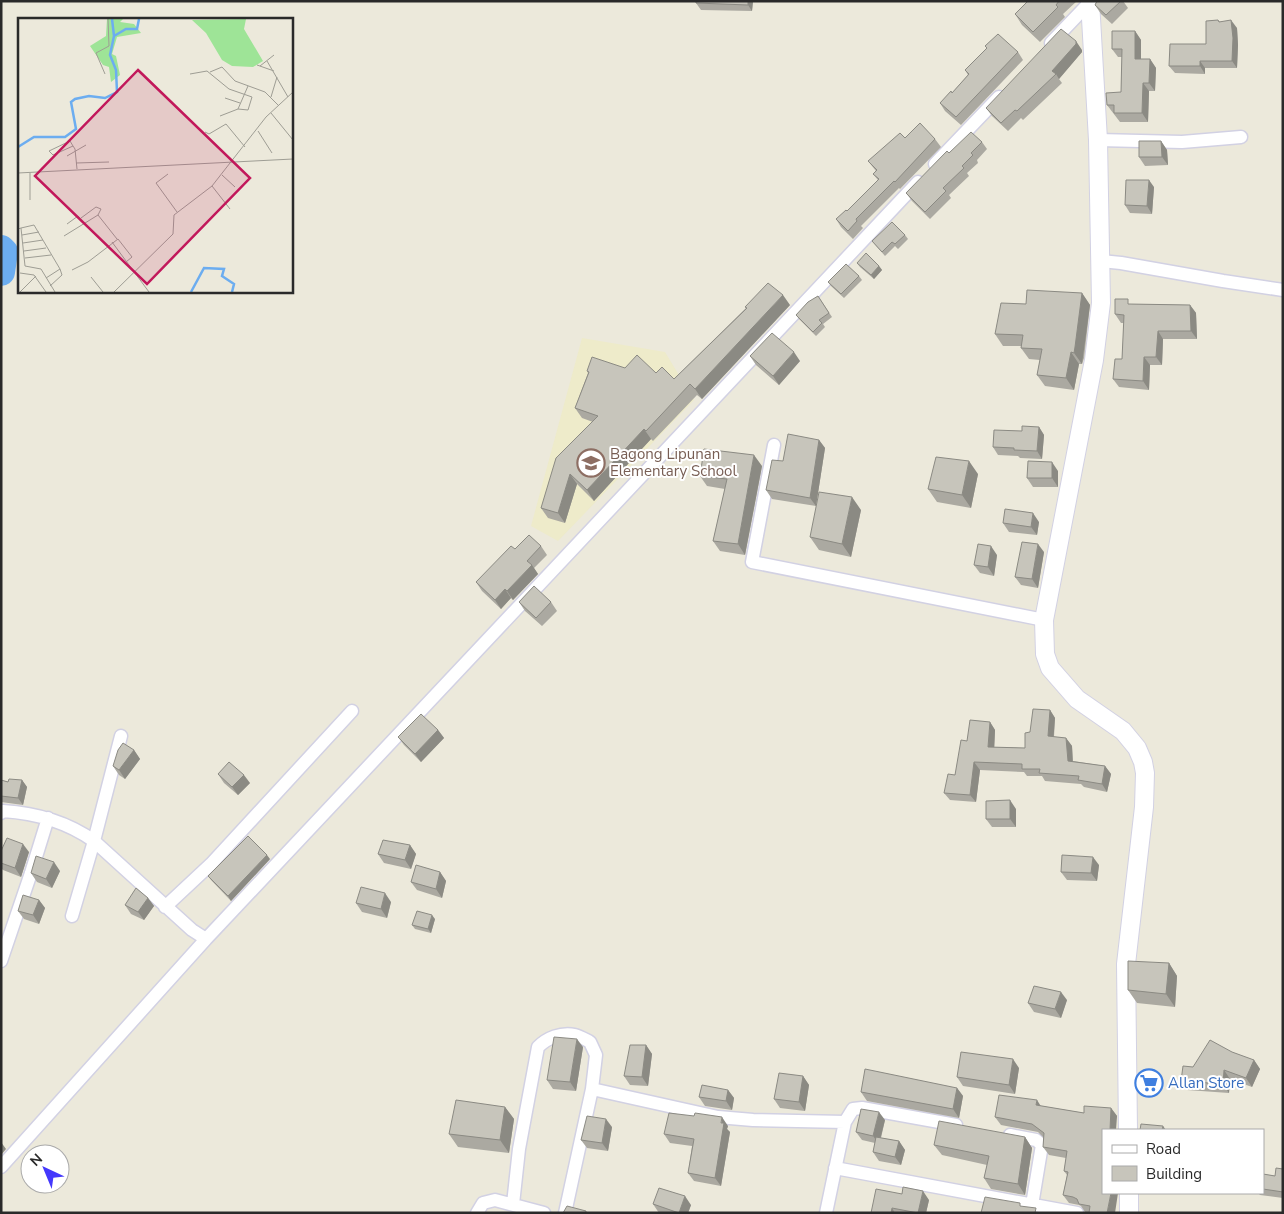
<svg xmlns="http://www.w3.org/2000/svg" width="1284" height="1214" viewBox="0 0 1284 1214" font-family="'Nunito Sans',sans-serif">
  <rect width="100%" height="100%" fill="#ece9db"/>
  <path fill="#eeebca" d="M582,338L665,352L694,400L558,541L531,526Z"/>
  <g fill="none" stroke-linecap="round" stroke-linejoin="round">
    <path stroke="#6cadf0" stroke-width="28" d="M1,249L4,252L1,272"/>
    <g stroke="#d2d1e3" stroke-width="15">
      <path id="street" d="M1051,43L1091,1
        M1098,140L1182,142L1241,137
        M935,164L999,97
        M1101,261L1121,263L1223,281L1283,290
        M774,445L752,562L1044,620
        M1,813L3,811C36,813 67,822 94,841L192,930L206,939
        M165,907L211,864L352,711
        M72,916L94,841L121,736
        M1,961L31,873L48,818
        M592,1089L718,1117L753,1120L845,1122
        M1010,1135L1036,1140L1042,1145L1032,1205
        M1,1167L206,939L918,182
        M835,1168L1077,1213
        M513,1204L519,1149L538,1047C547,1038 561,1032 575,1035C580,1036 586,1040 590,1042L596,1055L592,1089L565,1213
        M477,1213L483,1203L495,1200L544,1213
        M826,1213L845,1122L853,1109L862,1108L956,1125"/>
    </g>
    <g stroke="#d2d1e3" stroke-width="20">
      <path id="secondary" d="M1090,1L1098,140L1101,303L1094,360L1044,620L1045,654L1050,668L1077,699L1123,731L1137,748L1143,762L1145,773L1144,807L1126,964L1128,1130
        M1129,1193V1213"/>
    </g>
    <use href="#street" stroke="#fff" stroke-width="12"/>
    <use href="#secondary" stroke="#fff" stroke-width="18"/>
  </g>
  <path fill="#aba9a1" d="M696,1H753L752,11L701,10L696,3Z
    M1027,1H1077L1063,14L1065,17L1040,42L1022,25L1015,14L1028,2Z
    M1097,1H1123L1128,8L1112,24L1101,14L1095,5Z
    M1218,20L1220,22L1237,28L1238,45L1237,68H1205V74L1175,73L1169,66L1206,44Z
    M1135,31L1141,40V59H1150L1156,68L1155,91H1149L1148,122H1120L1107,105L1121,92L1122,57H1118L1112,49Z
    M985,46L1018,52L1023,60L961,125L945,111L940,103L952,93L968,75L965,70L987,48Z
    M1082,50V52L1059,79L1062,83L1023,120L1021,118L1008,131L992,116L986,108Z
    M905,138L935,139L941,147L900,189L899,188L861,226L863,228L853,239L841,227L836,219L847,211L878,180L873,174L876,171L868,161Z
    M1161,141L1167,150L1168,165L1145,166L1139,157Z
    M982,142L987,149L977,160L978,163L967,173L969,176L949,195L951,198L930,219L912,201L906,193L949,153Z
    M1154,187L1152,214L1130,213L1125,205Z
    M905,235L908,239L898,249L895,246L885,256L872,241Z
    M857,263L879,266L882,270L874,279L860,267Z
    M859,276L862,280L844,298L831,286L828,282Z
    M1082,293L1090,305L1084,358L1082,364H1079L1074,390L1045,386L1037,375L1040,360L1029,359L1021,348V346H1003L995,334L1026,304Z
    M818,296L832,317L823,324L825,327L816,336L799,319L796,315Z
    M1132,304L1190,305L1196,313L1197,339H1163L1162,365H1150L1149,390L1119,387L1113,379L1122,359L1124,323H1121L1115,314Z
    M790,305L702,399L697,395L653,441L651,439L594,501L577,484L565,523L548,518L541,508L593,422L582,418L575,408L588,373L587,371L625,368L656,373L674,379L746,308L745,307Z
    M750,356L800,361L779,385L756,365Z
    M1039,427L1044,435L1042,459L1020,458L1018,456L998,455L993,447L1022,431Z
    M819,440L825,448L816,506L772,499L766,490L783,461Z
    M762,466L745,555L720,551L713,541L725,489L707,486L700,476Z
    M1058,471V487H1033L1027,478Z
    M978,474L971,508L937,502L928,489Z
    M861,510L851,557L819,550L810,537Z
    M1039,522L1037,535L1009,532L1003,523Z
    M541,546L547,555L534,568L538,574L513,600L511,598L501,609L482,591L476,582L515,549Z
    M1044,552L1038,588L1021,585L1015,577Z
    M997,555L994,576L980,573L974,565Z
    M519,602H551L557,611L542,626L525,611Z
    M1050,710L1055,718L1054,737L1066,738L1072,746L1073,761L1105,766L1111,774L1107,792L1084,787L1081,784L1045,781L1042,776H1027L1024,772L980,770L976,802L950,800L944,793L955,775L967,741L990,722L995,730L994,747L1025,748L1030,732Z
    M438,730L444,738L421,762L404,745L398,737Z
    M134,750L140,759L125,779L119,775L113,766Z
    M218,774L250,783L238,795L224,783Z
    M1,780L8,782L22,780L27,787L23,805L1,802Z
    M1016,809V827H992L986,819Z
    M410,845L416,854L411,869L384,863L378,854Z
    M1,851L29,852L21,877L3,870L1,868Z
    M270,859L231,901L211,880L208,876Z
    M1099,865L1097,881L1067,880L1061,872Z
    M60,871L52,888L37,882L31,873Z
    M440,872L446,881L442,898L417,890L411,882Z
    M148,898L154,906L144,920L131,914L125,905Z
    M39,900L45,908L39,924L24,919L18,911Z
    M391,902L387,918L362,912L356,903Z
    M435,919L431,933L415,929L412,925Z
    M1169,963L1177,976L1175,1007L1137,1003L1128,990Z
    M1067,1000L1061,1018L1034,1012L1028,1003Z
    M646,1045L652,1054L648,1086L630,1085L624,1076Z
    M583,1047L576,1091L553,1089L547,1080Z
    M1254,1060L1260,1069L1252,1087L1230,1079L1229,1093L1187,1090L1181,1081L1193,1067Z
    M1019,1068L1015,1094L963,1086L957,1077Z
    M803,1076L809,1085L805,1111L780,1108L774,1099Z
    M957,1088L963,1096L959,1118L867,1101L861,1092Z
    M728,1090L734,1098L732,1110L705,1106L699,1097Z
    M1041,1106L1084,1113L1111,1108L1117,1116L1089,1213L1085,1212L1081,1206L1079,1205L1069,1203L1063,1195L1067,1175L1064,1171L1066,1158L1049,1155L1043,1147V1137L1038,1132L1001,1125L995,1117Z
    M505,1107L514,1119L509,1153L458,1147L449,1134Z
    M885,1120L881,1138L899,1141L905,1150L901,1165L879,1161L873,1152L875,1143L862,1140L856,1132Z
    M728,1126L727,1129L730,1132L721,1186L694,1181L688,1173L692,1146L670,1143L664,1134Z
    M612,1127L608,1151L587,1148L581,1140Z
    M1025,1137L1032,1148L1025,1195L991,1189L984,1178L987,1165L942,1155L934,1145Z
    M1283,1169V1198L1260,1195L1258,1193H1263V1174L1275,1176Z
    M929,1200L926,1213H871Z
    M653,1204L691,1205L688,1213H659Z"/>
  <path fill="#8b8a83" d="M748,1H753L752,11L748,5Z
    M1231,20L1237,28L1238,45L1237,68L1232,61Z
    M1135,31L1141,40V68L1135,59Z
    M1076,41L1082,50V52L1059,79L1056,74L1052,71Z
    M1150,59L1156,68L1155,91L1149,83Z
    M1200,61L1205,68V74L1200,66Z
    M1143,83L1149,91L1148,122L1142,113Z
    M1161,141L1167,150L1168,165L1162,157Z
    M1149,180L1154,187L1152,214L1147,206Z
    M879,266L882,270L874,279L871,275Z
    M1082,293L1090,305L1082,364L1074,353Z
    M783,295L790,305L702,399L695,389Z
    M1190,305L1196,313L1197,339L1191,331Z
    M1158,331L1163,339L1162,365L1156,357Z
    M794,352L800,361L779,385L773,376Z
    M1071,352L1079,364L1074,390L1066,378Z
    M1144,357L1150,365L1149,390L1143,381Z
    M1039,427L1044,435L1042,459L1037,451Z
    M644,429L651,439L594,501L587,490Z
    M819,440L825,448L816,506L810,498Z
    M754,455L762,466L745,555L738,544Z
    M969,461L978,474L971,508L962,495Z
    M1052,462L1058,471V487L1052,478Z
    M570,474L577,484L565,523L558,513Z
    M852,497L861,510L851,557L842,544Z
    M1033,513L1039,522L1037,535L1031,527Z
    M1038,544L1044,552L1038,588L1032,579Z
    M991,546L997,555L994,576L988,567Z
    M532,565L538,574L513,600L507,591Z
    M505,589L511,598L501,609L495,600Z
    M1050,710L1055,718L1053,744L1048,736Z
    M990,722L995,730L994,755L988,747Z
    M438,730L444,738L421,762L415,754Z
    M1066,738L1072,746L1073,769L1068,761Z
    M134,750L140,759L125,779L119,770Z
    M974,762L980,770L976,802L970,795Z
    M1105,766L1111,774L1107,792L1102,784Z
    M244,775L250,783L238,795L232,787Z
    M22,780L27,787L23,805L18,798Z
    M1010,800L1016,809V827L1010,819Z
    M23,844L29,852L21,877L15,868Z
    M410,845L416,854L411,869L405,860Z
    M267,855L270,859L231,901L228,896Z
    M1093,857L1099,865L1097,881L1091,873Z
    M54,862L60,871L52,888L46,879Z
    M440,872L446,881L442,898L436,889Z
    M385,893L391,902L387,918L381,909Z
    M148,898L154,906L144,920L138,912Z
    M39,900L45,908L39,924L33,915Z
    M432,915L435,919L431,933L428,929Z
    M1169,963L1177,976L1175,1007L1166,994Z
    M1061,992L1067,1000L1061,1018L1055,1009Z
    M577,1039L583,1047L576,1091L570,1082Z
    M646,1045L652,1054L648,1086L642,1077Z
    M1013,1059L1019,1068L1015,1094L1009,1085Z
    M1254,1060L1260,1069L1252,1087L1246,1078Z
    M1224,1070L1230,1079L1229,1093L1223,1084Z
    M803,1076L809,1085L805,1111L799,1102Z
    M957,1088L963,1096L959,1118L953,1109Z
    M728,1090L734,1098L732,1110L726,1101Z
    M1037,1100L1042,1108L1036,1105Z
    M505,1107L514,1119L509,1153L500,1140Z
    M1111,1108L1117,1116L1116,1130H1110Z
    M879,1112L885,1120L879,1144L873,1136Z
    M722,1117L728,1126L727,1129L730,1132L721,1186L715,1178Z
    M606,1119L612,1127L608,1151L602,1143Z
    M1163,1126L1166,1130H1162Z
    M1025,1137L1032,1148L1025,1195L1018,1184Z
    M899,1141L905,1150L901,1165L895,1157Z
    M1,1142L6,1149L1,1155Z
    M923,1191L929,1200L926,1213H918Z
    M1111,1193H1118L1115,1213H1107Z
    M685,1196L691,1205L688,1213H679Z
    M892,1208L895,1213H891Z"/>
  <path fill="#c7c5bb" stroke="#8b8a83" d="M696,1H748V5L696,3Z
    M1028,1H1059L1056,5L1058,7L1033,32L1015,14Z
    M1097,1H1121L1106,15L1095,5Z
    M1218,20L1219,22L1231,20L1233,38L1232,61H1200V66H1169L1170,44H1206V21Z
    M1061,29L1076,41V44L1052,71L1056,74L1017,111L1015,110L1001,123L986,108Z
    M1112,31H1135V59H1150L1149,83H1143L1142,113H1114V105H1107L1106,93L1121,92L1122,49H1112Z
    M998,34L1018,52L956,117L940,103L951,91L952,93L969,74L965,70L987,48L985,46Z
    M920,123L935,139L895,182L894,181L856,219L857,221L848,231L836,219L846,210L847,211L879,179L873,174L877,170L868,161L900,133L905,138Z
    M971,132L982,142L971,153L973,155L962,166L964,168L943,188L946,191L925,212L906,193L947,151L949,153Z
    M1139,141H1161L1162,157H1139Z
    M1126,180H1149L1147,206L1125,205Z
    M892,222L905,235L895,244L892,242L882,252L872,241Z
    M866,253L879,266L871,275L857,263Z
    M846,264L859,276L841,294L828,282Z
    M768,283L783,295L695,389L690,384L646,431L644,429L587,490L570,474L558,513L541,508L556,458L598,416L575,408L589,372L587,371L592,357L625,368L637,355L656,373L662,367L674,379L747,308L745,307Z
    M1027,290L1082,293L1075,347L1074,353L1071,352L1066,378L1037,375L1042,349L1021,348L1023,335L995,334L1001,303L1026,304Z
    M818,296L829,313L819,320L822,323L813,332L796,315L808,302Z
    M1115,299H1128V304L1190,305L1191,331H1158L1156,357H1144L1143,381L1113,379L1115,359H1122L1124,315L1115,314Z
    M772,333L794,352L773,376L750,356Z
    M1022,426L1039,427L1037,451L1014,450V448L993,447L994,430L1022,431Z
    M788,434L819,440L810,498L766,490L772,460L783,461Z
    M704,449L754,455L738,544L713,541L727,479L700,476Z
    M936,457L969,461L962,495L928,489Z
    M1028,461L1052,462V478H1027Z
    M819,492L852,497L842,544L810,537Z
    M1005,509L1033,513L1031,527L1003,523Z
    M529,535L541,546L527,561L532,565L507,591L505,589L495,600L476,582L511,546L515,549Z
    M1022,542L1038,544L1032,579L1015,577Z
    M978,544L991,546L988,567L974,565Z
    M534,586L551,602L536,618L519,602Z
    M1033,709L1050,710L1048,736L1066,738L1068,761L1105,766L1102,784L1078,780L1079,776L1039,773L1040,769H1022V764L974,762L970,795L944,793L948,774L955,775L961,740L967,741L970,720L990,722L988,747L1025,748V733L1030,732Z
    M421,714L438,730L415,754L398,737Z
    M123,743L134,750L119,770L113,766L118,750Z
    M229,762L244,775L232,787L218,774Z
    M9,779L22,780L18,798L1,796V780L8,782Z
    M1010,800V819H986V801Z
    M248,836L267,855L228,896L208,876Z
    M7,838L23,844L15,868L1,863V851Z
    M383,840L410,845L405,860L378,854Z
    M1062,855L1093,857L1091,873L1061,872Z
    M36,856L54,862L46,879L31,873Z
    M416,865L440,872L436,889L411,882Z
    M361,887L385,893L381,909L356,903Z
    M136,888L148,898L138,912L125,905Z
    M23,895L39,900L33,915L18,911Z
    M417,911L432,915L428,929L412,925Z
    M1128,961L1169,963L1166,994L1128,990Z
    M1034,986L1061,992L1055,1009L1028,1003Z
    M554,1037L577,1039L570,1082L547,1080Z
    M1210,1040L1232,1052L1254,1060L1246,1078L1224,1070L1223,1084L1181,1081L1183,1066L1193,1067Z
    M630,1045H646L642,1077L624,1076Z
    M961,1052L1013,1059L1009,1085L957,1077Z
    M865,1069L957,1088L953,1109L861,1092Z
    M779,1073L803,1076L799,1102L774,1099Z
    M702,1085L728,1090L726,1101L699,1097Z
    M999,1095L1037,1100L1036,1105L1084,1113V1106L1111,1108L1110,1130H1103V1193H1111L1107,1213H1089L1090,1206L1079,1204L1077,1199L1073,1197L1063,1195L1068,1172L1064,1171L1067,1151L1043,1147L1044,1133L1032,1124L995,1117Z
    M456,1100L505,1107L500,1140L449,1134Z
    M861,1109L879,1112L873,1136L856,1132Z
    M669,1113L694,1116L695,1113L722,1117L721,1123H724L715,1178L688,1173L694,1139L664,1134Z
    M587,1116L606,1119L602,1143L581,1140Z
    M939,1121L1025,1137L1018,1184L984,1178L989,1156L934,1145Z
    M1141,1124L1163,1126L1162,1130H1140Z
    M876,1137L899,1141L895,1157L873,1152Z
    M1276,1168L1283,1169V1192L1263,1189V1174L1275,1176Z
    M903,1187L923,1191L918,1213L892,1208L891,1213H871L876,1189L902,1194Z
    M659,1188L685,1196L679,1213L653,1204Z
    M985,1197L1020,1203V1206L1036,1208L1035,1213H981Z
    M567,1206L586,1211V1213H563Z"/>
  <defs>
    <g id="school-ring" transform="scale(1.4375)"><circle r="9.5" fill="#fff" stroke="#8d6e63" stroke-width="1.5"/><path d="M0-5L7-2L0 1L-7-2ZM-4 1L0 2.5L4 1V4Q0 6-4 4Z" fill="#8d6e63"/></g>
    <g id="supermarket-ring" transform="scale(1.4375)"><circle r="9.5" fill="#fff" stroke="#3f7fe0" stroke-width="1.5"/><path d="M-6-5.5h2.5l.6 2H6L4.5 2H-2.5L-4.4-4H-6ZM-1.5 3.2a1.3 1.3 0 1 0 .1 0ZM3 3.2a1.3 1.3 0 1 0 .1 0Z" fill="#3f7fe0"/></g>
  </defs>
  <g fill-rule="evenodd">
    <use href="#school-ring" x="591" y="463"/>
    <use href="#supermarket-ring" x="1149" y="1083"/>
  </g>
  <g text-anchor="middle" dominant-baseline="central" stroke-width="4" stroke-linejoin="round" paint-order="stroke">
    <g font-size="15" fill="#785e54" stroke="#fff" text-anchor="start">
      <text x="610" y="454">Bagong Lipunan<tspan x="610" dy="17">Elementary School</tspan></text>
    </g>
    <g font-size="15" fill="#366cbe" stroke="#fff" text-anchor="start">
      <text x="1168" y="1083">Allan Store</text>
    </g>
  </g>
  <g transform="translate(18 18)">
    <rect width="275" height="275" fill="#ece9db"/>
    <path d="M89,1H105L102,4L116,6L123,15L99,19L94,36L98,38L102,57L93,64L91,49L85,47L72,28L88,18ZM228,1L226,11L245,43L235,49L214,48L204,42L188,15L174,2Z" fill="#9ee497"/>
    <path fill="none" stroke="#6cadf0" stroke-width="2.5" d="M96,18L108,11H119L121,1M0,129L16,119H47L58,111L53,84L57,81L71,78L87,80L99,74L98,52L92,37L96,18L94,1M173,274L186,250L206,251L204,258L216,266L214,274"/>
    <path fill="none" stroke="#9e9d94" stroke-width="1" d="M249,43L270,79M239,47L256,53M242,48L256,37M192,54L204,49L217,63L247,74L261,88M87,56L78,35L91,28L90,1M172,56L189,53L211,71L234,79L230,92L220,91M253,79L259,59M207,80L222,85M253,95L275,122M202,98L220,91L230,68M240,113L254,135M187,114L191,116L208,106L227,129M55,128L35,137L31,133L52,123L55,128L57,131L59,151M49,138L68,127M58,145L91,144M0,155L275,141M12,155V182M150,156L138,165L159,194M204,157L217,169M194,168L212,191M80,197L99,221M49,206L60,198L66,206M3,210L16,207L42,251L28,260M0,211L3,210L7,248L23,251L37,274M4,217L21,214M46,218L80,197L83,191L78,189L63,200M94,224L131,274M5,225L25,222M6,233L28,230M7,240L33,237M0,241V257M54,252L70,244L100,221L114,239L108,244M2,255L16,257L28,274M73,259L85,274M32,268L44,257L42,251M2,274L18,258M96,274L155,216L156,197L194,168L248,99L275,74"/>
    <path fill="#c2185b" fill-opacity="0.15" stroke="#c2185b" stroke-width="2.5" d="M120,52L232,160L129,266L17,158Z"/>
    <rect width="275" height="275" fill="none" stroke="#2a2a2a" stroke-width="2.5"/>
  </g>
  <rect width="1284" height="1214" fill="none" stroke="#2a2a2a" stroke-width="5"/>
  <rect x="1102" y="1129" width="162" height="65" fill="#ffffff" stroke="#aaaaaa"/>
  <rect x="1112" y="1145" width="25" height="8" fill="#ffffff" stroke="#aaaaaa"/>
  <text x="1146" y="1154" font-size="15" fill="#2a2a2a">Road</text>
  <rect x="1112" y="1166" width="25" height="15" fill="#c7c5bb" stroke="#aaaaaa"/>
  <text x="1146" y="1179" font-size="15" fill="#2a2a2a">Building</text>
  <g transform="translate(45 1169) rotate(316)"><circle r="24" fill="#ffffff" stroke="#aaaaaa"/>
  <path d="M0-4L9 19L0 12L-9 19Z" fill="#4438fc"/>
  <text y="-8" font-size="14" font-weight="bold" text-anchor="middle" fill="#2a2a2a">N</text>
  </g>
</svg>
